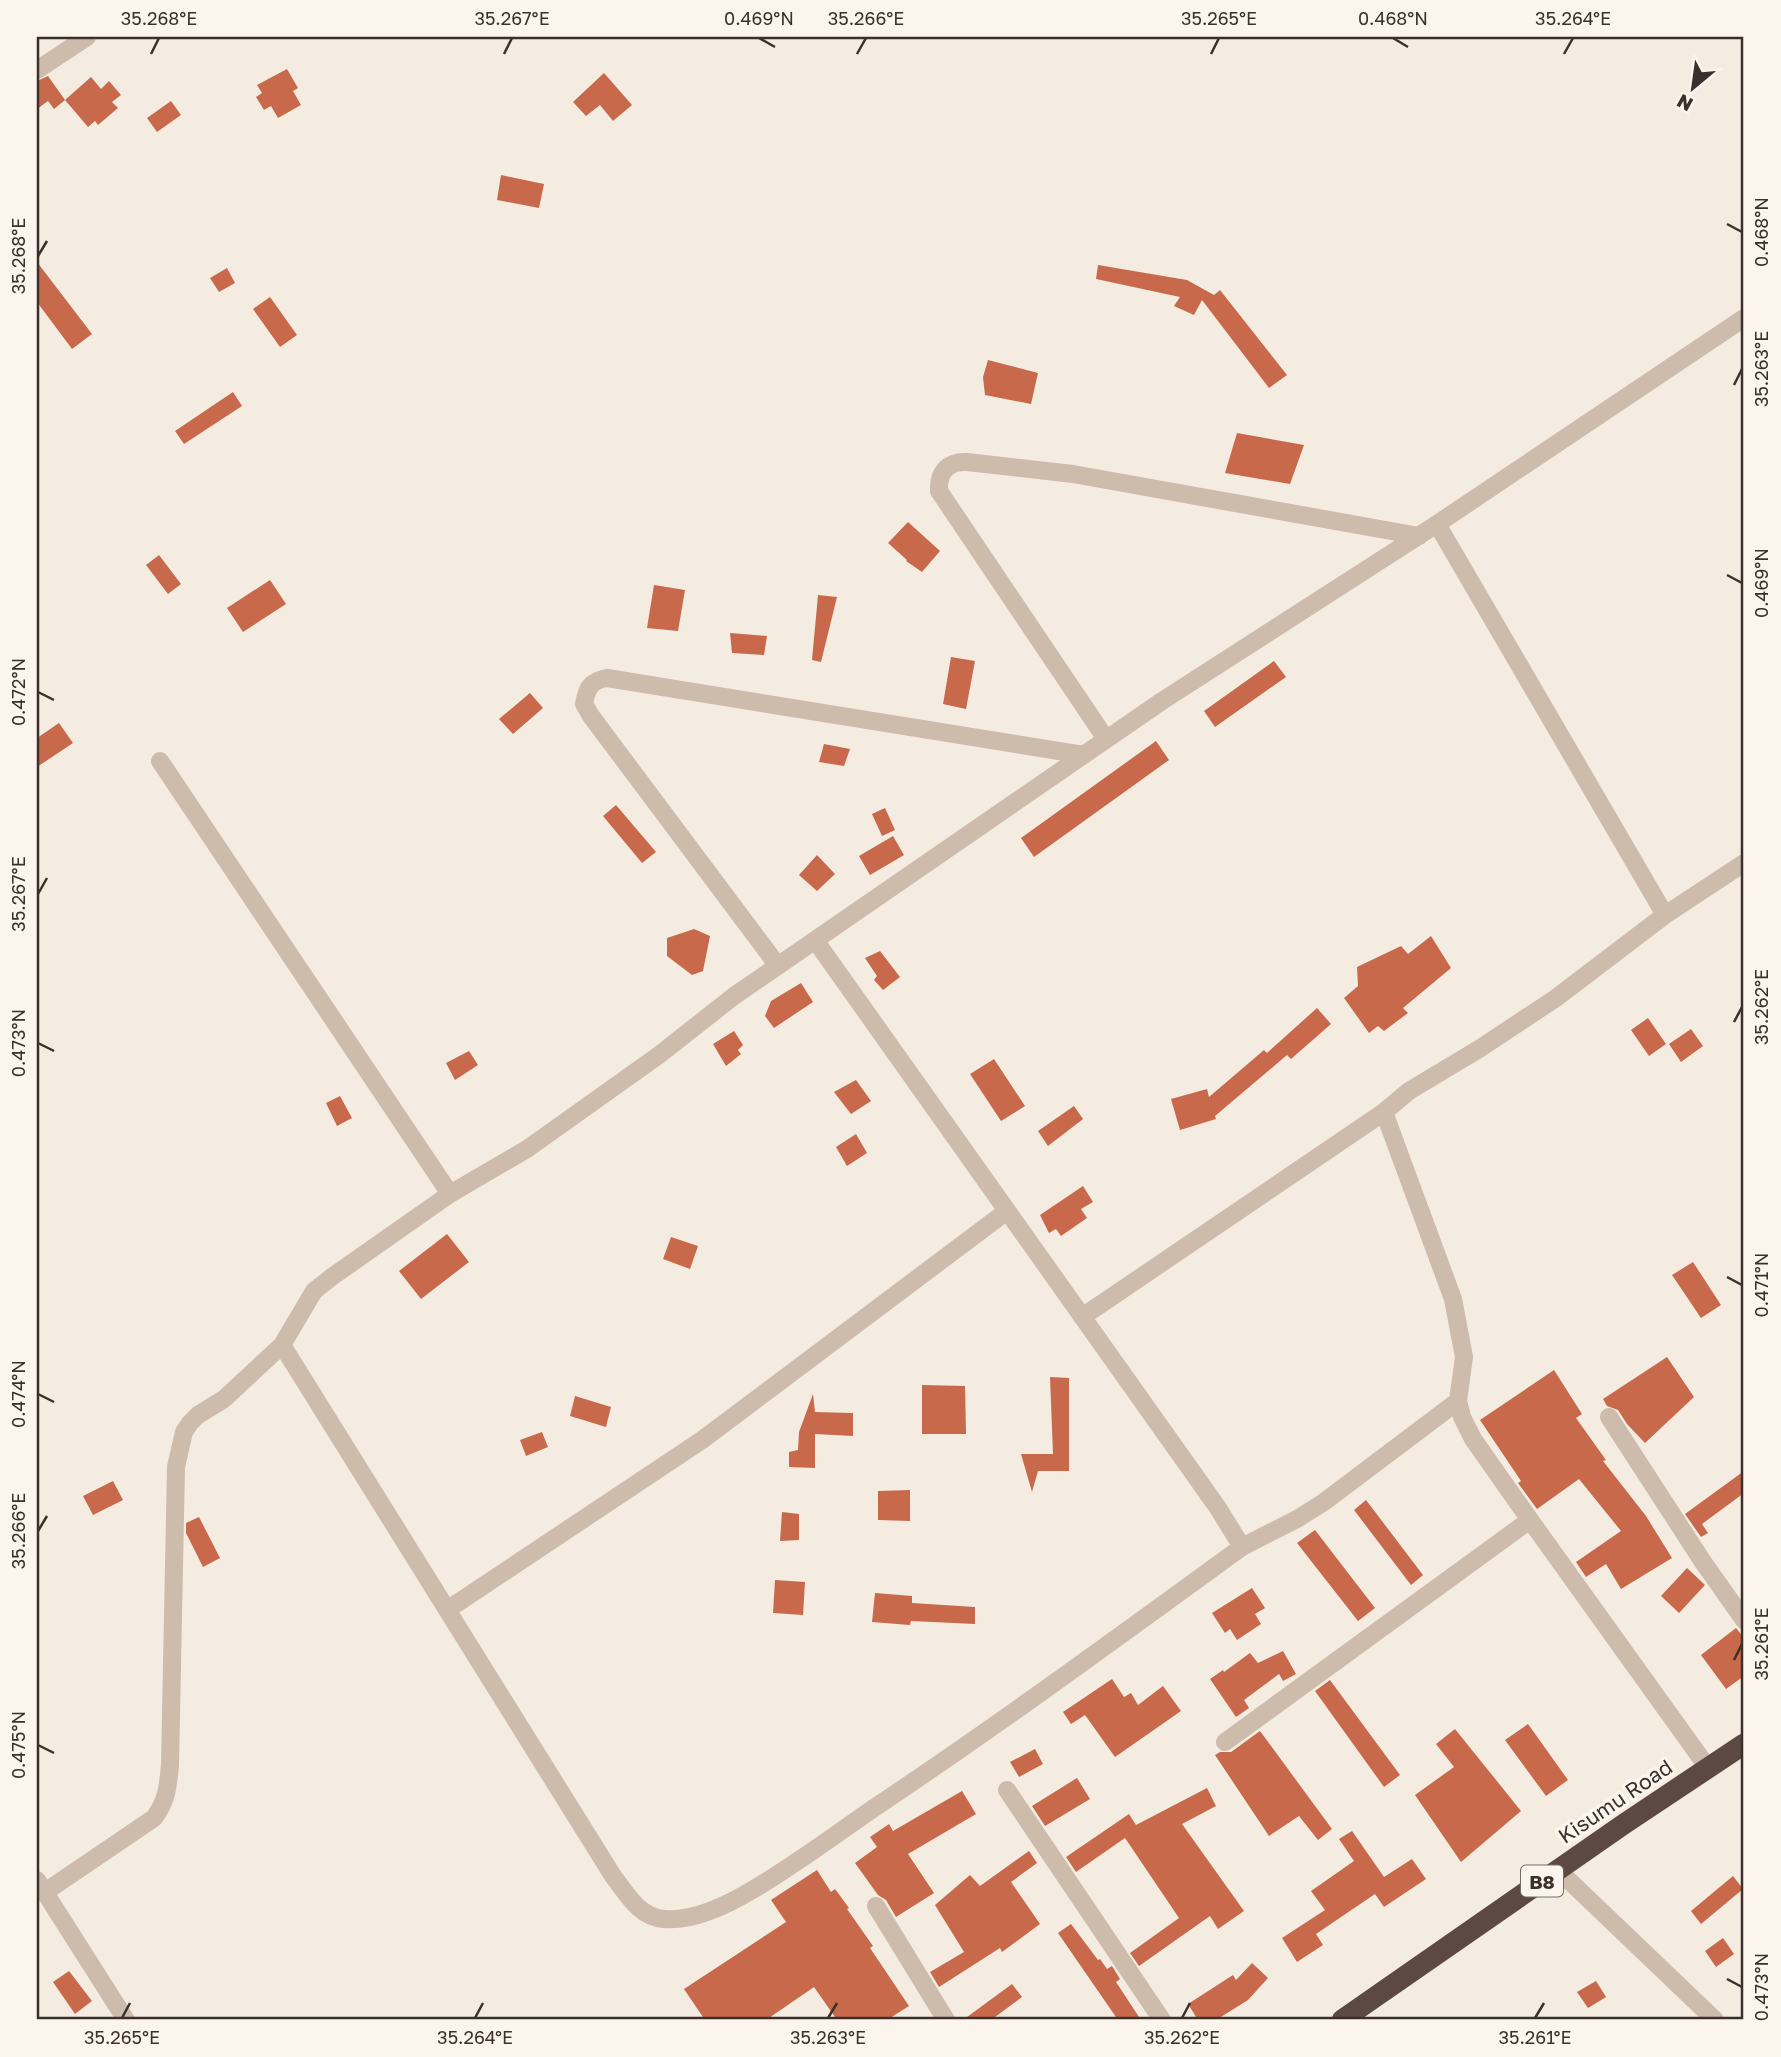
<svg xmlns="http://www.w3.org/2000/svg" width="1781" height="2057" viewBox="0 0 1781 2057" font-family="'Golos Text',sans-serif">
  <rect width="100%" height="100%" fill="#f4ebe1"/>
  <path fill="#c8694b" d="M287,69L298,88L293,91L301,105L278,118L271,106L264,110L256,97L262,93L257,85Z
    M604,73L632,105L613,121L600,105L586,116L573,102Z
    M48,76L65,100L91,77L101,89L109,81L121,95L112,102L118,108L98,125L95,121L88,127L65,100L54,109L48,101L37,109V81Z
    M171,101L181,115L157,132L147,118Z
    M501,175L544,184L539,208L497,200Z
    M37,262L92,334L72,349L37,302Z
    M1098,265L1187,280L1214,295L1220,290L1287,375L1269,388L1202,300L1194,315L1174,306L1180,297L1096,279Z
    M227,268L235,283L219,292L210,278Z
    M270,297L297,335L280,347L253,309Z
    M988,360L1038,373L1031,404L985,395L983,377Z
    M233,392L242,406L184,444L175,431Z
    M1237,433L1304,445L1290,484L1225,473Z
    M908,522L940,551L922,572L906,561L907,560L888,543Z
    M159,555L181,584L168,594L146,565Z
    M270,580L286,604L243,632L227,608Z
    M654,585L685,590L678,631L647,628Z
    M818,595L837,597L821,662L812,660Z
    M730,633L767,636L764,655L732,653Z
    M951,657L975,661L966,709L943,704Z
    M1274,661L1286,677L1215,727L1204,711Z
    M530,693L543,708L513,734L499,719Z
    M59,723L73,743L37,767V738Z
    M1156,741L1169,760L1034,857L1021,838Z
    M824,744L850,749L844,766L819,762Z
    M616,805L656,852L642,863L603,816Z
    M885,808L895,830L882,836L872,814Z
    M893,836L904,855L870,875L859,856Z
    M817,855L835,874L817,891L799,875Z
    M694,929L710,936L703,971L692,975L667,956V938Z
    M1431,936L1451,968L1403,1008L1408,1013L1384,1031L1378,1026L1369,1033L1344,998L1358,986L1357,967L1401,946L1408,954Z
    M880,951L900,977L883,990L874,980L877,976L865,958Z
    M801,983L813,1002L774,1028L765,1016L771,1001Z
    M1317,1008L1331,1024L1291,1059L1287,1055L1215,1116L1216,1119L1180,1130L1171,1099L1207,1089L1209,1097L1264,1050L1267,1053Z
    M1648,1018L1666,1044L1649,1056L1631,1030Z
    M1691,1029L1703,1046L1681,1062L1669,1044Z
    M734,1031L743,1045L738,1050L741,1054L726,1066L713,1044Z
    M469,1051L478,1065L455,1080L446,1063Z
    M994,1059L1025,1106L1001,1121L970,1074Z
    M856,1080L871,1101L851,1114L834,1092Z
    M340,1096L352,1118L337,1126L326,1103Z
    M1074,1106L1083,1119L1048,1146L1038,1131Z
    M856,1134L867,1153L847,1166L836,1147Z
    M1083,1186L1093,1202L1081,1209L1087,1218L1061,1236L1056,1229L1049,1233L1040,1215Z
    M447,1234L469,1262L421,1299L399,1271Z
    M671,1237L698,1246L690,1269L663,1259Z
    M1693,1262L1721,1305L1701,1318L1672,1275Z
    M1667,1357L1694,1397L1645,1443L1627,1424L1618,1410L1607,1406L1603,1399Z
    M1554,1370L1582,1414L1576,1418L1606,1460L1603,1461L1646,1516L1672,1558L1621,1589L1606,1564L1586,1577L1576,1562L1621,1531L1579,1479L1537,1509L1518,1483L1521,1481L1480,1420Z
    M1050,1377L1069,1378V1471H1038L1032,1492L1021,1454H1053Z
    M922,1385L965,1386L966,1434H922Z
    M813,1394L815,1412L853,1413V1436L815,1434V1468L789,1467V1452L798,1450L799,1432Z
    M575,1396L611,1407L606,1427L570,1416Z
    M542,1432L548,1447L526,1456L520,1440Z
    M1744,1471V1493L1702,1524L1708,1533L1701,1537L1685,1514Z
    M113,1481L123,1500L93,1515L83,1496Z
    M910,1490V1521L878,1520V1491Z
    M1366,1500L1423,1575L1411,1585L1354,1510Z
    M782,1512L799,1514V1540L780,1541Z
    M199,1517L220,1558L203,1567L186,1533V1523Z
    M1315,1530L1375,1608L1358,1621L1297,1543Z
    M1687,1568L1705,1585L1679,1613L1661,1596Z
    M775,1580L805,1582L803,1615L773,1613Z
    M1252,1588L1265,1608L1255,1614L1261,1624L1237,1640L1230,1629L1225,1633L1212,1613Z
    M875,1593L912,1596V1603L975,1607V1624L911,1621L910,1625L872,1622Z
    M1736,1628L1744,1638V1676L1726,1689L1701,1655Z
    M1283,1651L1296,1674L1283,1681L1279,1674L1244,1700L1249,1708L1236,1717L1210,1679L1223,1670L1224,1672L1250,1653L1258,1663Z
    M1112,1679L1124,1697L1131,1693L1138,1705L1163,1686L1181,1711L1115,1757L1085,1715L1071,1724L1063,1712Z
    M1330,1680L1400,1775L1384,1787L1315,1691Z
    M1528,1724L1568,1780L1546,1796L1505,1740Z
    M1455,1729L1521,1811L1461,1862L1415,1795L1454,1767L1436,1744Z
    M1260,1731L1332,1829L1318,1840L1299,1816L1269,1836L1215,1755L1220,1752H1231Z
    M1035,1749L1043,1764L1019,1777L1010,1762Z
    M1077,1778L1090,1799L1045,1826L1032,1806Z
    M1207,1788L1216,1806L1182,1824L1244,1911L1218,1929L1210,1916L1139,1966L1130,1953L1179,1918L1125,1838L1076,1872L1066,1857L1129,1814L1136,1825Z
    M962,1791L976,1814L908,1854L934,1893L896,1917L886,1900L878,1895L855,1863L877,1847L870,1837L889,1824L893,1831Z
    M1352,1831L1384,1877L1412,1859L1426,1879L1384,1907L1375,1894L1316,1934L1323,1945L1297,1962L1282,1938L1325,1910L1311,1891L1354,1861L1339,1839Z
    M1029,1851L1037,1863L1011,1882L1040,1924L1002,1952L1000,1948L939,1987L930,1972L964,1952L935,1905L970,1875L980,1886Z
    M817,1870L831,1892L835,1889L849,1908L847,1909L873,1946L870,1948L909,2006L887,2020H837L814,1987L766,2020H705L684,1989L786,1922L771,1900Z
    M1733,1876L1743,1889L1701,1924L1691,1911Z
    M1071,1924L1098,1960L1100,1959L1107,1969L1112,1966L1120,1979L1116,1982L1141,2020H1118L1058,1933Z
    M1723,1938L1734,1954L1716,1967L1705,1951Z
    M1252,1963L1268,1978L1248,2000L1216,2020H1198L1188,2004L1233,1975L1236,1980Z
    M69,1971L92,2001L75,2014L53,1982Z
    M1596,1981L1606,1997L1588,2008L1577,1992Z
    M1012,1984L1022,1997L991,2020H963Z"/>
  <g fill="none" stroke-linecap="round" stroke-linejoin="round">
    <path stroke="#cdbbac" stroke-width="18" d="M37,70L87,37
      M1437,524L1665,915
      M1106,739L939,491C938,472 948,461 967,462L1073,474L1419,536
      M160,761L450,1194
      M815,940L1218,1508L1242,1547L1297,1519L1324,1502L1458,1401
      M778,966L591,716L584,704C587,688 590,681 607,678L1084,755
      M1384,1112L1453,1299L1464,1357L1458,1401L1462,1417L1473,1439L1530,1520L1708,1768
      M1082,1317L1384,1112L1409,1091L1479,1049L1556,998L1665,915L1744,863
      M282,1345L613,1876C627,1894 639,1917 664,1919C694,1922 729,1904 754,1889C796,1864 836,1834 877,1806C1001,1723 1121,1635 1242,1547
      M1609,1417L1703,1562L1744,1620
      M447,1610L702,1440L1007,1211
      M1225,1742L1530,1520
      M1007,1790L1162,2020
      M1558,1870L1715,2020
      M37,1880L126,2020
      M45,1892L154,1818C167,1801 168,1786 170,1765L176,1467L184,1432L190,1423L198,1415L224,1399L282,1345L314,1291L333,1276L450,1194L527,1149L659,1055L734,996L1162,701L1437,524L1744,318
      M876,1906L946,2020"/>
    <path stroke="#5c4a42" stroke-width="21" d="M1342,2020L1624,1824L1744,1744"/>
  </g>
  <path fill="none" stroke="#3b302b" stroke-width="2.5" d="M759,38L775,47M1393,38L1408,47M151,54L159,38M504,54L512,38M857,54L866,38M1211,54L1219,38M1564,54L1573,38M1727,224L1742,232M38,256L47,241M1734,385L1742,369M1727,575L1742,583M38,692L54,700M38,894L47,878M1734,1022L1742,1007M38,1043L54,1051M1727,1277L1742,1285M38,1394L54,1402M38,1531L47,1516M1734,1660L1742,1644M38,1745L54,1753M1727,1979L1742,1987M122,2018L130,2003M475,2018L483,2003M828,2018L837,2003M1182,2018L1190,2003M1535,2018L1544,2003"/>
  <g text-anchor="middle" dominant-baseline="central" stroke-width="7" stroke-linejoin="round" paint-order="stroke">
    <rect fill="#fbf5ee" stroke="#756b66" stroke-width="2" x="1521" y="1865.5" width="42" height="31" rx="5"/>
    <g font-size="19" font-weight="bold" fill="#3b302b">
      <text x="1542" y="1881">B8</text>
    </g>
    <g font-size="21" fill="#3b302b" stroke="#fbf5ee">
      <text transform="translate(1615 1801) rotate(-34)">Kisumu Road</text>
    </g>
  </g>
  <rect width="1781" height="2057" fill="none" stroke="#fbf5ee" stroke-width="77"/>
  <g transform="translate(1693 88) rotate(209)" stroke="#fbf5ee" stroke-width="5" paint-order="stroke">
  <path d="M0-5L12 26L0 18L-12 26Z" fill="#3b302b"/>
  <text y="-10" font-size="19" font-weight="bold" text-anchor="middle" fill="#3b302b">N</text>
  </g>
  <rect x="38" y="38" width="1704" height="1980" fill="none" stroke="#3b302b" stroke-width="2.5"/>
  <g font-size="18" text-anchor="middle" fill="#3b302b">
    <text x="159" y="25">35.268°E</text>
    <text x="512" y="25">35.267°E</text>
    <text x="759" y="25">0.469°N</text>
    <text x="866" y="25">35.266°E</text>
    <text x="1219" y="25">35.265°E</text>
    <text x="1393" y="25">0.468°N</text>
    <text x="1573" y="25">35.264°E</text>
    <text transform="translate(1762 232) rotate(-90)" y="6">0.468°N</text>
    <text transform="translate(19 256) rotate(-90)" y="6">35.268°E</text>
    <text transform="translate(1762 369) rotate(-90)" y="6">35.263°E</text>
    <text transform="translate(1762 583) rotate(-90)" y="6">0.469°N</text>
    <text transform="translate(19 692) rotate(-90)" y="6">0.472°N</text>
    <text transform="translate(19 894) rotate(-90)" y="6">35.267°E</text>
    <text transform="translate(1762 1007) rotate(-90)" y="6">35.262°E</text>
    <text transform="translate(19 1043) rotate(-90)" y="6">0.473°N</text>
    <text transform="translate(1762 1285) rotate(-90)" y="6">0.471°N</text>
    <text transform="translate(19 1394) rotate(-90)" y="6">0.474°N</text>
    <text transform="translate(19 1531) rotate(-90)" y="6">35.266°E</text>
    <text transform="translate(1762 1644) rotate(-90)" y="6">35.261°E</text>
    <text transform="translate(19 1745) rotate(-90)" y="6">0.475°N</text>
    <text transform="translate(1762 1987) rotate(-90)" y="6">0.473°N</text>
    <text x="122" y="2044">35.265°E</text>
    <text x="475" y="2044">35.264°E</text>
    <text x="828" y="2044">35.263°E</text>
    <text x="1182" y="2044">35.262°E</text>
    <text x="1535" y="2044">35.261°E</text>
  </g>
</svg>
